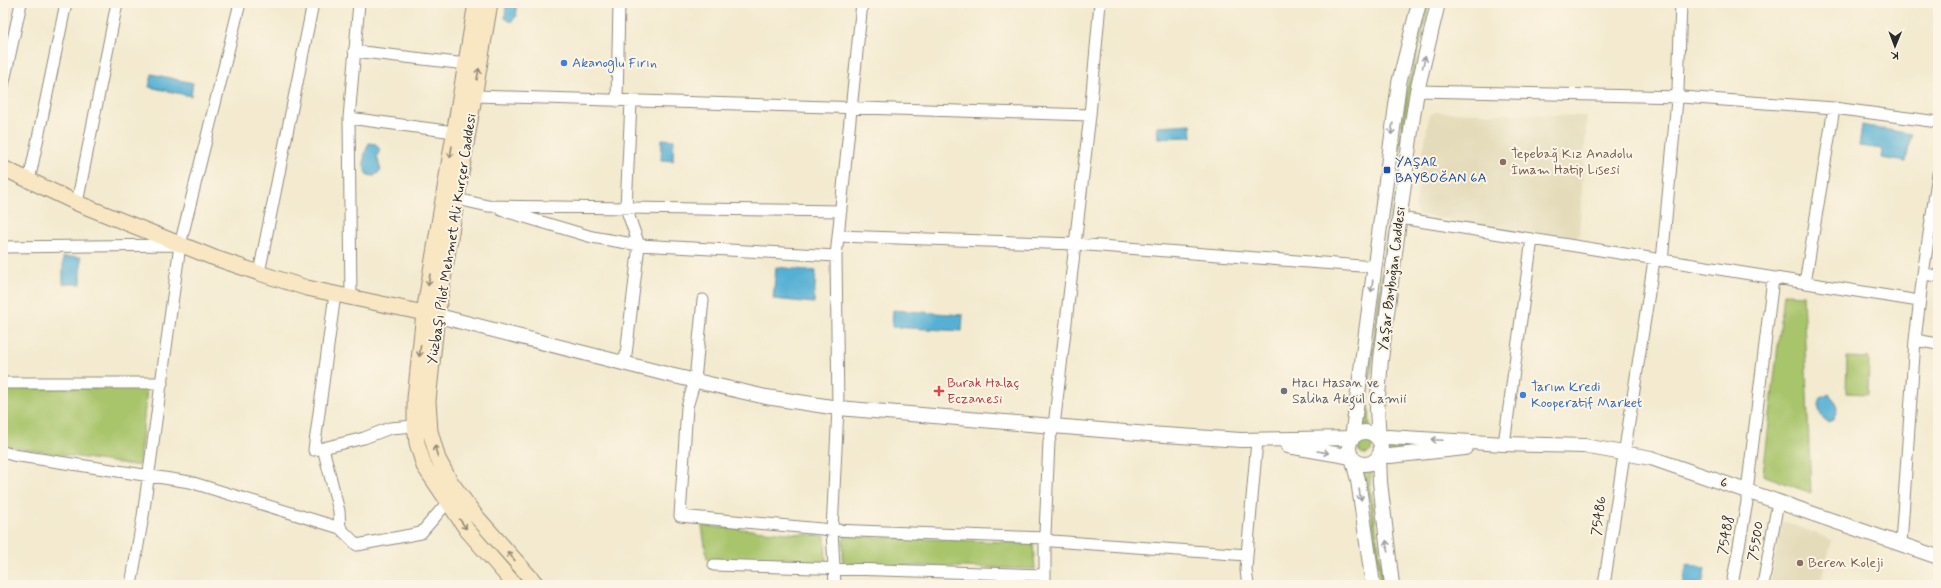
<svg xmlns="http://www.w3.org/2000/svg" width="1941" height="588" viewBox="0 0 1941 588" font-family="Mynerve,sans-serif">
  <rect width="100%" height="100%" fill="#fcf5e5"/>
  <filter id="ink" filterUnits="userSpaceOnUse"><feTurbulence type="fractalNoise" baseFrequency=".025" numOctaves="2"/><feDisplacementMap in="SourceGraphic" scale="8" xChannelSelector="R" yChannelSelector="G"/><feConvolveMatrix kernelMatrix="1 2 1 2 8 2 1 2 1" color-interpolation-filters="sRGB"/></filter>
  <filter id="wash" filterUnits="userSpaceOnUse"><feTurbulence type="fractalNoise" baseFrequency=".012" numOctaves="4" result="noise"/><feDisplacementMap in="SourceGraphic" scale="16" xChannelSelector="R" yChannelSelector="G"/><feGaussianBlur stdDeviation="0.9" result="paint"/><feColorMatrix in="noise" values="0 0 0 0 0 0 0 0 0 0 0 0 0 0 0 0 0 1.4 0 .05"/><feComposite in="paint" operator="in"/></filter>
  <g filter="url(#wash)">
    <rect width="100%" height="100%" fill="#f3eacf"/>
    <path fill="#e4dbba" d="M1436,112L1587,116L1579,235L1575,239L1419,215L1415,208L1429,115Z
      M1786,522L1832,540L1820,585H1770L1781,523Z"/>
    <path fill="#a9c56c" stroke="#6a784c" d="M1427,3H1430C1397,132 1385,266 1368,398L1370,425H1360L1366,397L1406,91Z
      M1784,294L1803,295L1811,493L1763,475Z
      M1847,357L1869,358L1868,394L1846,393Z
      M3,388H147L139,466L3,446Z
      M1358 447a7 7 0 1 1 14 0a7 7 0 1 1-14 0Z
      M1386,442L1425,447L1386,452Z
      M1372,468L1370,483L1384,585H1381L1367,484L1362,469Z
      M702,526L825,536L826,562L824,564L707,559Z
      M845,536L1033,543L1035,569L843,564V540Z"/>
    <path fill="#56b0d4" stroke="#406e80" d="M506,3H517L516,7L517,16L511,22L505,18Z
      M152,74L193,83L191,96L149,87Z
      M1191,124L1192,137L1158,138L1157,126Z
      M1862,125L1911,134L1906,162L1881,158L1882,149L1859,146Z
      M662,139L674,140L673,161L661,160Z
      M369,143L376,144L380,150L377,156L381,171L374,176L367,175C362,163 363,155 369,143Z
      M63,257H81V284H63Z
      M776,267L816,271L814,303L773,299Z
      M893,310L963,315L962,331L892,327Z
      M1829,394L1836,402L1837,410L1833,420L1828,422C1818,416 1817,407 1821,398Z
      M1687,564L1705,568L1702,585H1683Z"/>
  </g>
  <g filter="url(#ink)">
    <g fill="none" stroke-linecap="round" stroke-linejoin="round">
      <g stroke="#8f8a7d" stroke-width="13">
        <path id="minor" d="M354,51L466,64
          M3,86L21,3
          M1417,91L1682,97L1834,108L1938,122
          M475,96L1090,115
          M617,101L619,3
          M349,118L454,132
          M29,181L66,3
          M457,199L488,206L841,211
          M77,203L117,3
          M501,210L592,237L639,245L836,256
          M1400,218L1919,301
          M838,236L1075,244L1374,267
          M3,247L176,245
          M1662,261L1678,89L1681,3
          M259,273L313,3
          M1923,274L1938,276
          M1805,283L1834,108
          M351,298L349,118L359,3
          M703,300L695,380L687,407L680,516L832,530L1045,538L1052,541L1247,555
          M1915,340L1938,344
          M625,363L639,245L626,208L631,102
          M3,383H162
          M415,426L390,428L364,438L323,448L339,511L340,528L357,545L421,533L447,503
          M1504,444L1532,239
          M323,448L314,450L335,294
          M3,452L13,455L190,482L340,528
          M1901,544L1915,340L1923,274L1938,174
          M714,565L1045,575
          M131,585L143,516L180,245L240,3
          M835,585L832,530L838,408L836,256L862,3
          M1045,585V534L1049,441L1054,426L1090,115L1100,3
          M1248,585L1246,570L1247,555L1257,441
          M1604,585L1654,260
          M1732,585L1747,502V491L1773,279
          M1763,585L1778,502"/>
      </g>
      <g stroke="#8f8a7d" stroke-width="16">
        <path id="tertiary" d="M427,313L670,375L766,397L838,408L1149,434L1241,440L1352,438
          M1349 448a16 16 0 1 1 32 0a16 16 0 1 1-32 0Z
          M1352,438L1399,83L1419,3
          M1379,439L1388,437L1504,444L1584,446L1651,458L1938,557
          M1379,439L1377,409L1381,359L1412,123L1417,91L1438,3
          M1288,446L1352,457
          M1379,455L1380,482L1392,585
          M1379,455L1390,456L1465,448
          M1352,457L1358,480L1373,585"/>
      </g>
      <g stroke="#8f8a7d" stroke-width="17">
        <path id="secondary" d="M476,3L424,313L415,398V426L417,443L424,466L467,530L515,585
          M490,3L437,315L428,401L430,431L438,459L450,481L475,515L537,585
          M3,168L77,203L212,257L259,273L307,288L424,313"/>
      </g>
      <use href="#minor" stroke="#fff" stroke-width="11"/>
      <use href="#tertiary" stroke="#fff" stroke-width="14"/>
      <use href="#secondary" stroke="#f9e7c3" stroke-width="15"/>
    </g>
    <defs><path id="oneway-shaft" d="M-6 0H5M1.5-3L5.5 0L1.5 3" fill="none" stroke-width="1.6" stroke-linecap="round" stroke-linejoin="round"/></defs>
    <g stroke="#a0a0a0">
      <use href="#oneway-shaft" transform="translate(1424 62) rotate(-76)"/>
      <use href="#oneway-shaft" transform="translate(1392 129) rotate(98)"/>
      <use href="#oneway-shaft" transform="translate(1372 286) rotate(97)"/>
      <use href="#oneway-shaft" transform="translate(1437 440) rotate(-177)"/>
      <use href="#oneway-shaft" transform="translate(1323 452) rotate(10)"/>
      <use href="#oneway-shaft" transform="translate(1360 495) rotate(81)"/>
      <use href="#oneway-shaft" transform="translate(1387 546) rotate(-97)"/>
    </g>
    <g stroke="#928977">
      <use href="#oneway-shaft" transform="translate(478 74) rotate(-80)"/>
      <use href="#oneway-shaft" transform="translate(451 152) rotate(99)"/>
      <use href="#oneway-shaft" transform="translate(429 280) rotate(100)"/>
      <use href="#oneway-shaft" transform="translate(420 351) rotate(96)"/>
      <use href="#oneway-shaft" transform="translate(436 451) rotate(-106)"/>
      <use href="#oneway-shaft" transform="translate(463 524) rotate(54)"/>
      <use href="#oneway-shaft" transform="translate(511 556) rotate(-131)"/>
    </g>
  </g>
  <g fill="#3f7fe0" stroke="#fcf5e5" stroke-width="1.5">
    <circle cx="564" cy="63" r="4"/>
    <circle cx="1523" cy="395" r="4"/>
  </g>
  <g fill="#8d6e63" stroke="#fcf5e5" stroke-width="1.5">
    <circle cx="1503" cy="162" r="4"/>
    <circle cx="1800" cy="563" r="4"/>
  </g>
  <rect fill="#1a4fb4" stroke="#fcf5e5" stroke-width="1.5" x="1383" y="166" width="8" height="8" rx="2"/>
  <path fill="#e0444e" stroke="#fcf5e5" stroke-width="1.5" d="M937 385h4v4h4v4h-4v4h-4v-4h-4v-4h4z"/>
  <circle fill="#6b7280" stroke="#fcf5e5" stroke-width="1.5" cx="1284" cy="391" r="4"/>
  <g text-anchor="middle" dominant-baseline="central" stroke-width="4" stroke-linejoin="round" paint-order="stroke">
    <g font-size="14" fill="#366cbe" stroke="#fcf5e5" text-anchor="start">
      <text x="572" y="63">Akanoglu Fırın</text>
      <text x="1531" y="387">Tarım Kredi<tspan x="1531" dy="16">Kooperatif Market</tspan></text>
    </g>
    <g font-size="14" fill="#785e54" stroke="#fcf5e5" text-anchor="start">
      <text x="1511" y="154">Tepebağ Kız Anadolu<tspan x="1511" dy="16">İmam Hatip Lisesi</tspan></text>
      <text x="1808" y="563">Beren Koleji</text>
    </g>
    <g font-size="14" fill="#164399" stroke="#fcf5e5" text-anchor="start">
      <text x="1395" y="162">YAŞAR<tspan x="1395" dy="16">BAYBOĞAN 6A</tspan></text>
    </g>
    <g font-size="14" fill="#2b2b2b" stroke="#fcf5e5">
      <text transform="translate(452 239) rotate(-81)">Yüzbaşı Pilot Mehmet Ali Kurçer Caddesi</text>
      <text transform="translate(1392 279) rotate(-83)">Yaşar Bayboğan Caddesi</text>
      <text transform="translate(1724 483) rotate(19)">6</text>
      <text transform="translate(1599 516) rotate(-82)">75486</text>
      <text transform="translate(1726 535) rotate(-80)">75488</text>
      <text transform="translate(1756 541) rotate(-80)">75500</text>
    </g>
    <g font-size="14" fill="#be3a42" stroke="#fcf5e5" text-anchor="start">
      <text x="947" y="383">Burak Halaç<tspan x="947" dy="16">Eczanesi</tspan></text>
    </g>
    <g font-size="14" fill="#5b616d" stroke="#fcf5e5" text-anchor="start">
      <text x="1292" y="383">Hacı Hasan ve<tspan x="1292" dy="16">Saliha Akgül Camii</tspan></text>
    </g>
  </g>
  <rect width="1941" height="588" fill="none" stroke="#fcf5e5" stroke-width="16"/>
  <g transform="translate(1895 46) rotate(181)" stroke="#fcf5e5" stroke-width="3" paint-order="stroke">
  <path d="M0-3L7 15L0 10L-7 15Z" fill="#2b2b2b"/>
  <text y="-6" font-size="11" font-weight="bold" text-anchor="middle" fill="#2b2b2b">K</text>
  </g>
</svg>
